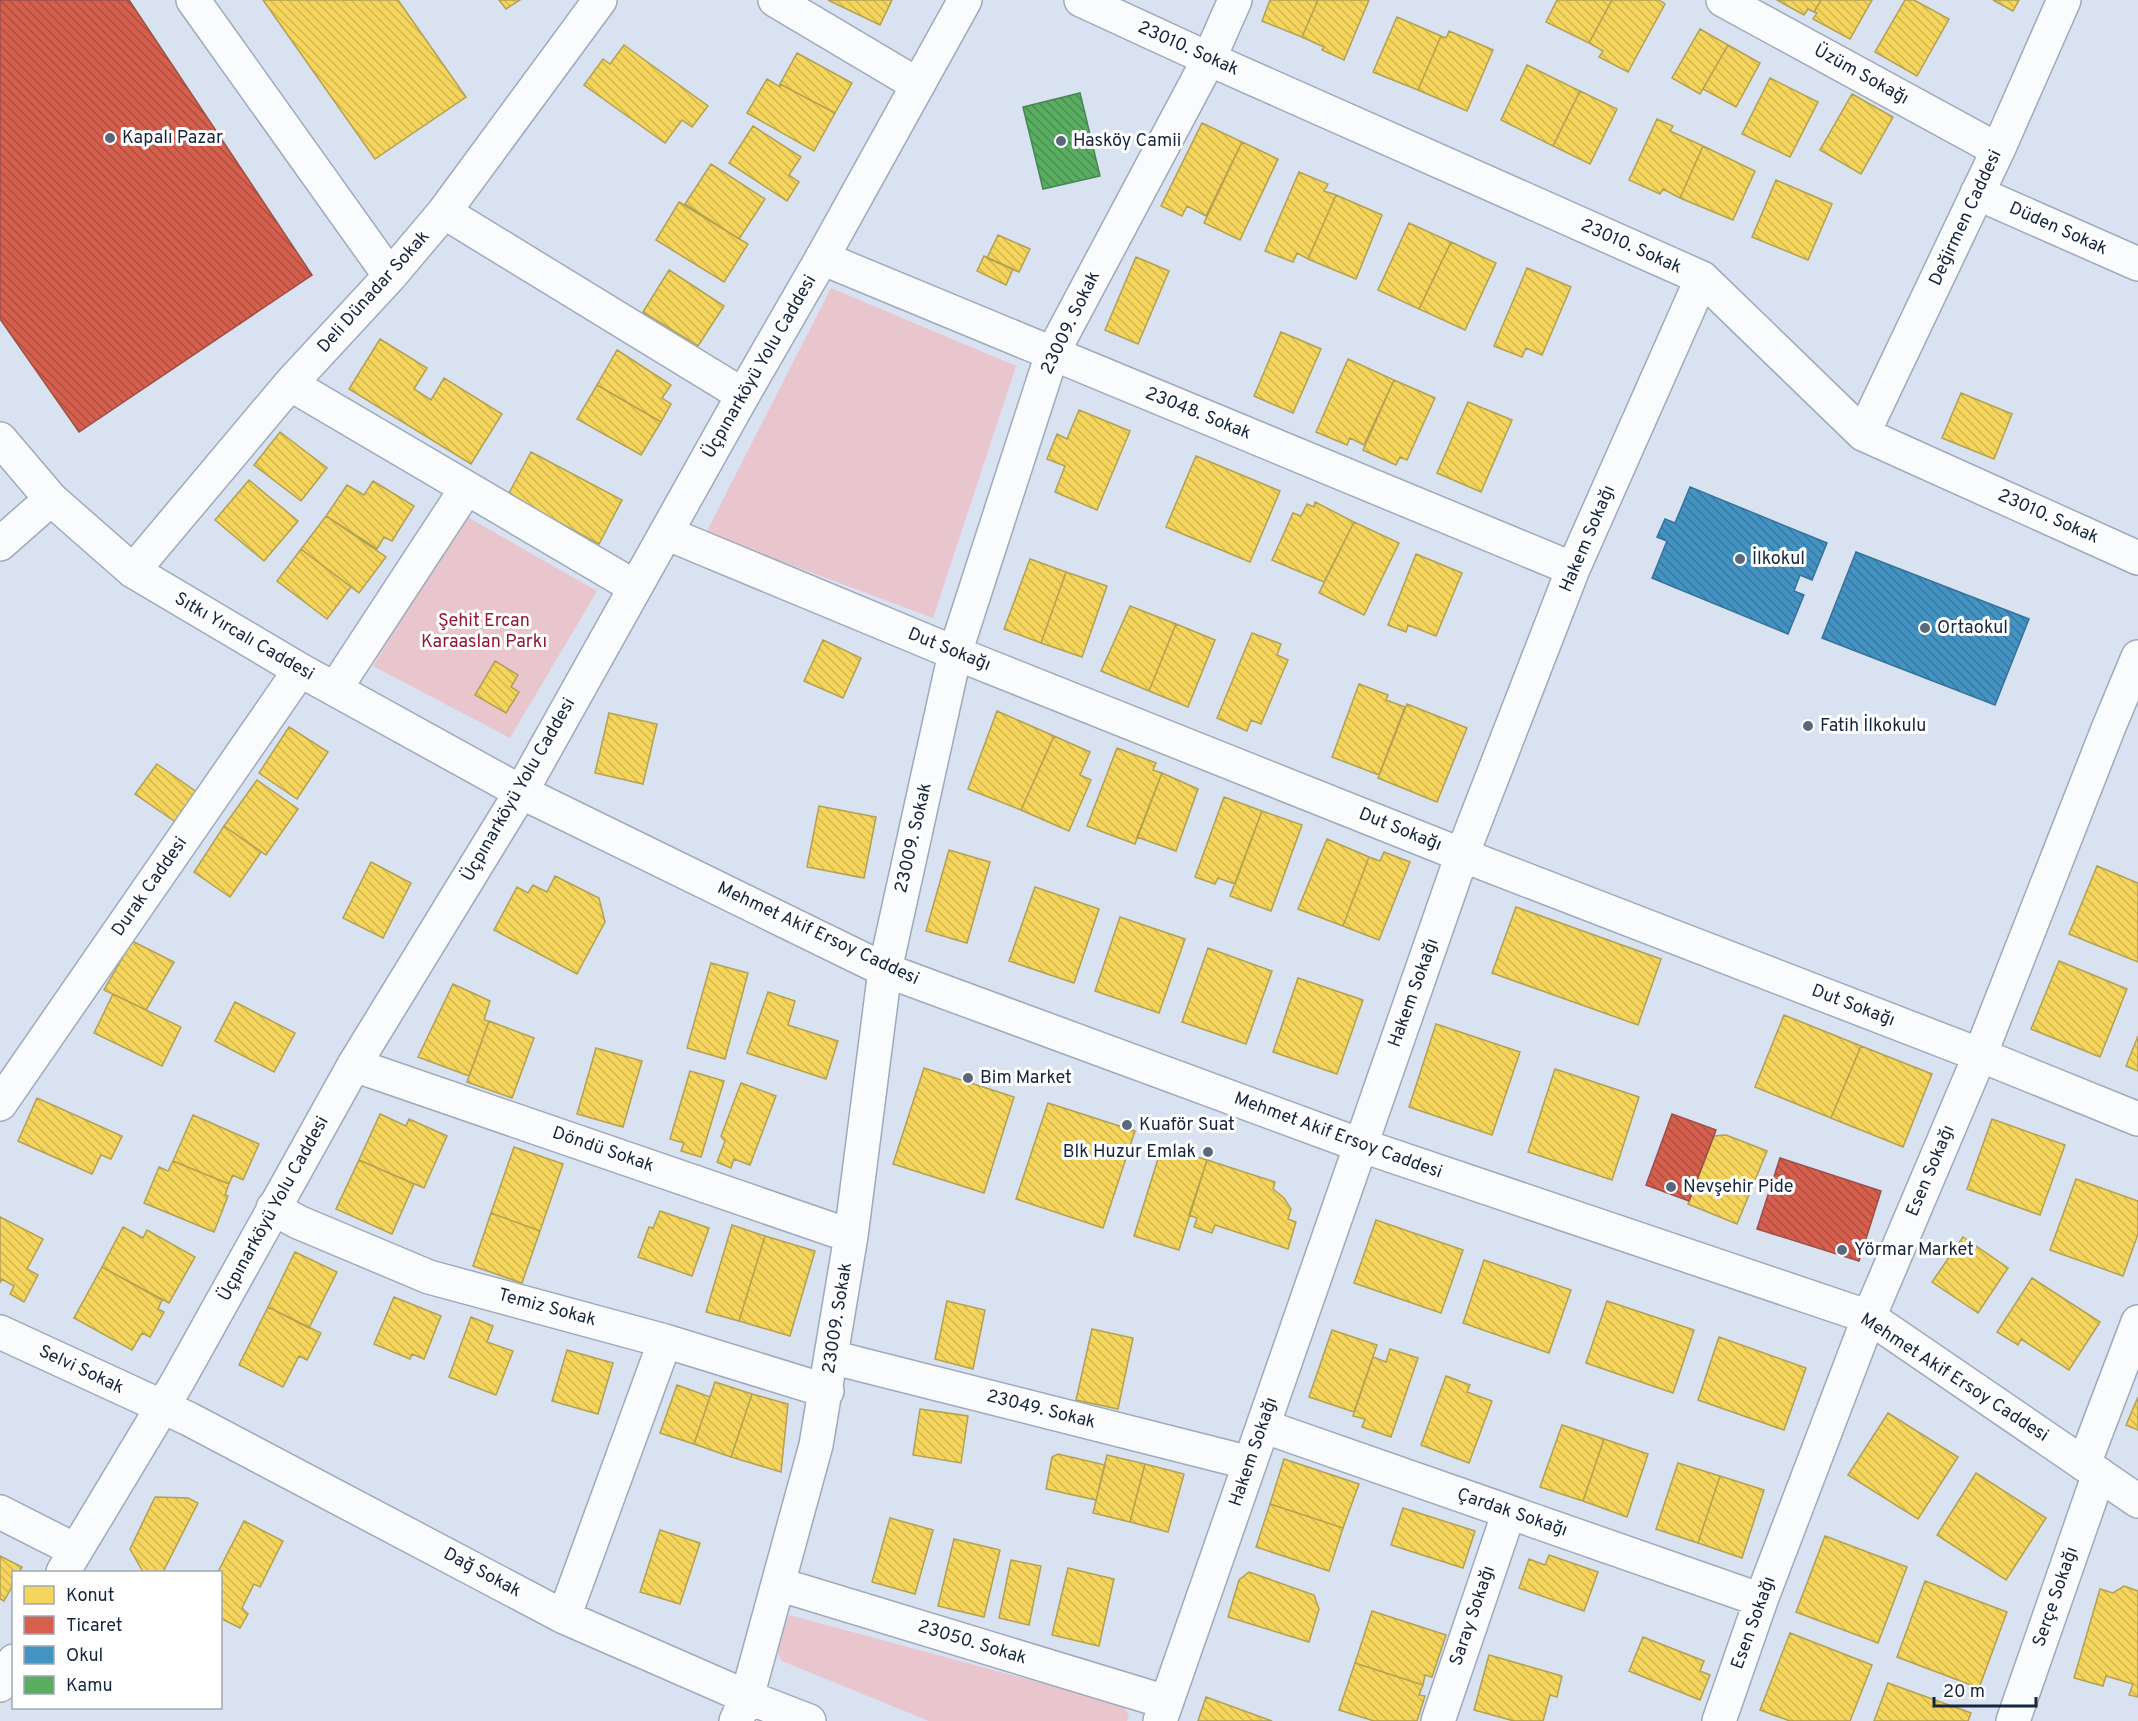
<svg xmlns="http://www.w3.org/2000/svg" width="2138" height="1721" viewBox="0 0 2138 1721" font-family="Overpass,sans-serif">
  <defs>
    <pattern id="homes-back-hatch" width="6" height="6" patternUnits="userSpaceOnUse" patternTransform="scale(1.5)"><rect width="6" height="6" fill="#f6d55c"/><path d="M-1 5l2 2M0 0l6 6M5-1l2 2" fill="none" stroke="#d2b751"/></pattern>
    <pattern id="shops-back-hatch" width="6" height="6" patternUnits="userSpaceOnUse" patternTransform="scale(1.5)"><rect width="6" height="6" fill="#d6604d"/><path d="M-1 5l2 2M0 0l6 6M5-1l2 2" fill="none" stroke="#ac4f41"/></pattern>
    <pattern id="schools-back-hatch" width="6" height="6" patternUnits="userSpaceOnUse" patternTransform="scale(1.5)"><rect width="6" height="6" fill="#4393c3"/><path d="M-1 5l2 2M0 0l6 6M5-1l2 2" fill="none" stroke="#3778a0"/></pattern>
    <pattern id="public-back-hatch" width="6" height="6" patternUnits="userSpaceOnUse" patternTransform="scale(1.5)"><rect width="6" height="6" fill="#5aae61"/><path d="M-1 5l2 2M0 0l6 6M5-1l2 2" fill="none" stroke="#498d51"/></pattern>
  </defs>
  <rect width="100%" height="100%" fill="#d9e2f0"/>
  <path fill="#e9c5cd" d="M831,288L1016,366L933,618L706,533Z
    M464,515L597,591L510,738L373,666Z
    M789,1615L1123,1705L1129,1716L1127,1721H929L782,1661L775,1647Z"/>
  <path fill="url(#homes-back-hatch)" stroke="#b2a053" stroke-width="1.5" d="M263,0H398L466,97L375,159Z
    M499,0H520L506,9Z
    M828,0H892L880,25Z
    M1270,0H1318L1302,37L1262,21Z
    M1318,0H1369L1344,60L1322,50L1324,47L1302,37Z
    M1557,0H1612L1589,43L1546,22Z
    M1612,0H1659L1665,4L1628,72L1599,57L1603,51L1589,43Z
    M1777,0H1821L1814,12L1808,9L1804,15Z
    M1821,0H1872L1850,39L1813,19L1817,13L1814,12Z
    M1905,0H1914L1949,19L1917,76L1875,52Z
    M1993,0H2019L2013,11Z
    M1397,17L1441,36L1418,90L1373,72Z
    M1700,29L1728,45L1700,94L1672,78Z
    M1449,31L1493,50L1467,111L1418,90L1441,36L1446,38Z
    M624,45L708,106L692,127L682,120L665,143L584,85L603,59L610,64Z
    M1728,45L1760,63L1736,107L1703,89Z
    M797,53L852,83L835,113L780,84Z
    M1527,65L1580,91L1553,146L1501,120Z
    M1770,78L1818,102L1790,157L1742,134Z
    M767,79L780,87V84L835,113L814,151L747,113Z
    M1580,91L1617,109L1590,164L1553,146Z
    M1852,94L1893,117L1861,174L1820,150Z
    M1657,119L1673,126L1670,131L1703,146L1680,198L1663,189L1660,194L1629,180Z
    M1202,123L1242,142L1206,216L1187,206L1182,216L1161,206Z
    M753,126L801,157L789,175L799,182L787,201L729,163Z
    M1242,142L1278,159L1240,240L1204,223Z
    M1703,146L1755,171L1733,220L1680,198Z
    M711,164L765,199L739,239L685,204Z
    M1299,172L1328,184L1324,191L1336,195L1308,259L1297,253L1293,262L1265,251Z
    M1776,180L1832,204L1808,260L1752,237Z
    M1336,195L1382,215L1356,279L1308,259Z
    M679,202L748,244L724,282L656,240Z
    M1409,223L1451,242L1419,309L1378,290Z
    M998,235L1030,249L1019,272L987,258Z
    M1451,242L1496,263L1465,330L1419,309Z
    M984,256L1013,269L1006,285L977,271Z
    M1136,257L1169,271L1138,344L1105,330Z
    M1527,268L1571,287L1542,355L1526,348L1522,357L1494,346Z
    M669,270L724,306L698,346L643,312Z
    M1281,332L1321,349L1293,413L1254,396Z
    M380,339L427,368L414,389L431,400L444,378L502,414L471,464L349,389Z
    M617,350L671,385L662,398L671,404L661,422L597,385Z
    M1348,359L1394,380L1364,445L1350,438L1347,445L1316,432Z
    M1394,380L1435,398L1407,460L1400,457L1396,465L1363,450Z
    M597,385L661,422L641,455L577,419Z
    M1961,393L2012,414L1994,459L1942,438Z
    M1468,402L1512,420L1481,492L1437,473Z
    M1079,410L1130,431L1097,510L1055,492L1065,466L1047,459L1057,434L1067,439Z
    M280,432L327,468L301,501L254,465Z
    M531,452L622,500L599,544L508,495Z
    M1196,456L1280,491L1250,562L1166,527Z
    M249,480L298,521L264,561L215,520Z
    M373,481L414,506L392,541L384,537L377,549L326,516L347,485L364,495Z
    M1315,502L1354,522L1324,582L1272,560L1293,513L1301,516L1307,504L1314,507Z
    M326,516L386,557L359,593L301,549Z
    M1354,522L1399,543L1364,615L1319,593Z
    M301,549L351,587L327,619L277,581Z
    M1416,554L1462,573L1436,636L1408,625L1406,632L1388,625Z
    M1030,559L1066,572L1041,643L1004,629Z
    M1066,572L1107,586L1082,657L1041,643Z
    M1130,606L1176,624L1149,691L1101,671Z
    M1176,624L1215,640L1188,707L1149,691Z
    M1252,633L1281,644L1277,655L1288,660L1261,724L1251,720L1247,731L1217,718Z
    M823,640L861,658L843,698L804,681Z
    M495,661L518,675L511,687L519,692L506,713L475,695Z
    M1359,684L1388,695L1386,700L1405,707L1379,775L1332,757Z
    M1407,704L1467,728L1437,802L1378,778Z
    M997,711L1054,736L1021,810L968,789Z
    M609,713L657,724L643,784L595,773Z
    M289,727L328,752L297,799L259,773Z
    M1054,736L1090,752L1080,775L1091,780L1069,831L1021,810Z
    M1117,748L1156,763L1153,770L1162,773L1135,844L1087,826Z
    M157,764L198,793L177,823L135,794Z
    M1162,773L1198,789L1176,851L1137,837Z
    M257,780L298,809L266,855L224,826Z
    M1224,797L1262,811L1235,884L1218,878L1215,884L1195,877Z
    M819,806L876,817L864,878L807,867Z
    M1262,811L1302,825L1271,911L1230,896Z
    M224,826L261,852L230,897L194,872Z
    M1327,839L1369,857L1343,926L1298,909Z
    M949,850L990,862L967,943L926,931Z
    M1384,852L1410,862L1379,940L1343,926L1369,857L1380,861Z
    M371,862L411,883L383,938L343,918Z
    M2097,866L2138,883V962L2069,934Z
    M555,876L599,898L605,922L577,974L494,930L517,887L528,893L533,885L547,892Z
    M1035,887L1099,909L1074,983L1009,961Z
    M1516,907L1661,959L1638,1025L1492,973Z
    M1120,917L1185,939L1159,1013L1095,991Z
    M132,941L174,962L146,1010L104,990Z
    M1208,948L1272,971L1246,1044L1182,1022Z
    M2059,961L2127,989L2100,1057L2031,1029Z
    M711,963L748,973L725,1059L687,1048Z
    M1298,978L1363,1000L1337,1074L1273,1052Z
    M453,984L490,1001L484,1020L489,1021L469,1076L418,1057Z
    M768,992L795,1001L788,1025L838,1041L826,1079L747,1053Z
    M113,994L181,1027L162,1066L94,1033Z
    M235,1002L295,1033L274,1072L215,1041Z
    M1784,1015L1861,1046L1831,1118L1755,1087Z
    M489,1021L534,1038L512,1098L467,1082Z
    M1436,1024L1520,1052L1492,1135L1409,1107Z
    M2138,1036V1071L2126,1066Z
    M1861,1046L1932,1074L1903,1147L1831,1118Z
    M596,1048L642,1061L623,1127L577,1114Z
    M924,1068L1014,1097L984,1193L893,1164Z
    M1555,1069L1639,1097L1612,1180L1528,1152Z
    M690,1071L724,1081L701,1157L681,1151L684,1143L670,1139Z
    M741,1083L776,1096L750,1165L734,1159L731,1168L717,1162L725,1141L721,1136Z
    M37,1098L122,1136L111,1159L101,1155L92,1174L18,1141Z
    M1048,1103L1135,1131L1103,1228L1016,1199Z
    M380,1114L406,1126L409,1119L447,1136L424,1188L359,1160Z
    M193,1115L259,1144L243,1180L233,1175L229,1184L173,1161Z
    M1992,1119L2065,1145L2040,1215L1967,1189Z
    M1726,1135L1767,1151L1737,1224L1688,1204L1714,1136Z
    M1162,1146L1207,1160L1179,1250L1134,1236Z
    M514,1147L563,1164L540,1231L491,1213Z
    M359,1160L414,1184L392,1234L336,1209Z
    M1207,1160L1275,1182L1273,1189L1284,1198L1291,1209L1288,1219L1296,1222L1288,1249L1215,1225L1212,1233L1194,1227L1197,1218L1189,1215Z
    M173,1161L229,1184L225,1195L228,1196L214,1232L144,1203L159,1167L168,1171Z
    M2076,1179L2138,1201V1234L2123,1276L2050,1250Z
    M660,1211L709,1228L692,1276L638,1257L649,1227L653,1228Z
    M491,1213L540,1231L522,1283L473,1266Z
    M0,1217L43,1239L27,1269L38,1275L24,1302L10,1294L14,1286L2,1279L0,1283Z
    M1376,1220L1463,1250L1441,1313L1354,1283Z
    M732,1225L765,1236L739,1321L706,1312Z
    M123,1227L143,1238L147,1230L195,1257L169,1303L102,1267Z
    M765,1236L815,1251L790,1336L739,1321Z
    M1963,1237L2008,1268L1978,1313L1932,1282Z
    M295,1252L337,1272L309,1328L268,1307Z
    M1484,1260L1571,1290L1549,1353L1463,1323Z
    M102,1267L162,1300L158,1309L164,1312L150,1337L142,1333L132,1350L74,1318Z
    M2032,1278L2100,1322L2069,1370L2021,1339L2018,1345L1997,1332Z
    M394,1297L441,1316L424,1359L412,1354L410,1359L374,1344Z
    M947,1301L985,1310L973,1369L935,1359Z
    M1607,1301L1694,1330L1673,1393L1586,1363Z
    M268,1307L321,1333L307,1360L299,1356L283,1387L239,1365Z
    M471,1317L493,1326L487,1342L513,1351L496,1395L449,1377Z
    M1092,1329L1133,1338L1118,1409L1076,1400Z
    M1332,1330L1377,1345L1354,1412L1309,1397Z
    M1719,1337L1806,1368L1784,1430L1698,1400Z
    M1390,1349L1418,1358L1391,1437L1362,1427L1365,1419L1353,1416L1373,1357L1386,1362Z
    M567,1350L613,1363L598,1414L552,1401Z
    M1446,1376L1470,1385L1467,1392L1492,1401L1469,1463L1421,1445Z
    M715,1382L752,1394L731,1457L694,1444Z
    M677,1385L710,1397L694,1444L660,1433Z
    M752,1394L788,1404L781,1472L731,1457Z
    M2138,1397V1430L2126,1425Z
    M920,1409L968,1416L961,1463L913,1455Z
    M1888,1413L1958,1457L1918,1519L1848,1475Z
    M1562,1425L1604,1439L1583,1501L1540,1487Z
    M1604,1439L1648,1454L1627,1517L1583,1501Z
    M1058,1454L1105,1465L1096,1500L1046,1489L1052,1457Z
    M1107,1455L1145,1464L1130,1522L1093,1513Z
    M1284,1459L1359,1484L1343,1528L1270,1504Z
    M1678,1463L1720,1476L1698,1543L1656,1529Z
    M1145,1464L1184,1474L1168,1532L1130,1522Z
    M1976,1473L2046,1518L2006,1580L1937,1535Z
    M1720,1476L1764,1490L1742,1558L1698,1543Z
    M155,1497L188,1498L198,1503L163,1572H143L130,1549Z
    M1270,1504L1343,1528L1329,1571L1256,1547Z
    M1403,1508L1475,1531L1463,1568L1391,1545Z
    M890,1518L933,1530L915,1594L872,1582Z
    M244,1521L283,1541L260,1587L254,1584L242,1608L248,1614L240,1628L220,1618V1572H218Z
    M660,1530L700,1543L680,1604L640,1592Z
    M1825,1536L1907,1567L1878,1643L1796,1612Z
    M954,1539L1000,1550L984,1617L938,1606Z
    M1549,1555L1598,1572L1584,1611L1519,1588L1529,1559L1545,1565Z
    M0,1556L22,1567L19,1572H14V1583L4,1601L0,1599Z
    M1011,1560L1041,1566L1029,1625L999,1618Z
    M1068,1568L1114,1579L1099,1646L1052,1635Z
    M1249,1572L1314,1595L1319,1609L1309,1642L1228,1617L1239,1580Z
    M1925,1581L2007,1612L1979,1688L1897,1657Z
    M2124,1586L2138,1591V1697L2129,1695L2133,1684L2106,1676L2103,1686L2074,1678L2100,1589L2113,1593Z
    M1372,1611L1446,1635L1432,1677L1425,1675L1423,1685L1355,1663Z
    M1790,1633L1872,1665L1850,1721H1790L1760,1710Z
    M1643,1637L1704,1661L1700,1671L1710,1675L1700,1700L1629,1671Z
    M1489,1655L1562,1676L1557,1697L1550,1695L1543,1721H1514L1474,1710Z
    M1355,1663L1423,1685L1419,1695L1425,1696L1417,1721H1374L1339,1710Z
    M1888,1683L1971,1713L1968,1721H1874Z
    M1206,1697L1272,1721H1198Z"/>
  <path fill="url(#shops-back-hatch)" stroke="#9c4f48" stroke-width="1.5" d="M0,0H129L312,275L79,432L0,319Z
    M1672,1114L1716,1130L1689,1201L1646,1185Z
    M1780,1158L1881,1191L1859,1261L1757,1229Z"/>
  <path fill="url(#schools-back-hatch)" stroke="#35729b" stroke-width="1.5" d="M1690,487L1827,543L1812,580L1800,575L1794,591L1804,595L1788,634L1652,578L1667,541L1657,537L1665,519L1675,523Z
    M1856,552L2029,619L1995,705L1822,638Z"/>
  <path fill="url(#public-back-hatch)" stroke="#458556" stroke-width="1.5" d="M1080,93L1100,176L1043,189L1023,107Z"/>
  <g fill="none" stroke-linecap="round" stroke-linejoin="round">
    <g stroke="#9eaabb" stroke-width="36">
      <path id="minor" d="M193,0L390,276
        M775,0L918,85
        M1081,0L1209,59L1702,278L1863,434L2138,558
        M1723,0L1998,150
        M1977,193L2138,264
        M444,212L743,395
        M822,258L1573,569
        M290,384L635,587
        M1863,434L1998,150L2064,0
        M666,533L955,653L1462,855L1980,1055L2138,1119
        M0,544L51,499
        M133,571L290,384L390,276L444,212L600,0
        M335,689L466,489
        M354,1065L851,1236
        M0,1104L300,670
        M273,1208L298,1222L429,1277L665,1341L827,1391
        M0,1332L189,1419L564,1617L747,1697L809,1721
        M831,1357L1250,1463
        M1263,1426L1761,1600
        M2084,1464L2138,1322
        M0,1512L75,1550
        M778,1584L1166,1702
        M564,1617L665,1341
        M736,1721L747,1697L816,1445L851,1236L885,970L955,653L1052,354L1209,59L1235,0
        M1160,1721L1462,855L1573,569L1702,278
        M1438,1721L1509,1512
        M1719,1721L1761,1600L1869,1317L1980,1055L2108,729L2138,657
        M2013,1721L2099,1474"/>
    </g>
    <g stroke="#9eaabb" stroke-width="36">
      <path id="major" d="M0,439L51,499L133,571L300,670L521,792L885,970L1360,1145L1869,1317L2138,1501
        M63,1572L178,1381L354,1065L521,792L743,395L822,258L965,0
        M0,1685L14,1661"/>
    </g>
    <use href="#minor" stroke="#f9fbfd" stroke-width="33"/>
    <use href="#major" stroke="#f9fbfd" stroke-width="33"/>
  </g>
  <g fill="#5a687c" stroke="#fff" stroke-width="2">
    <circle cx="110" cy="138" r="6"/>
    <circle cx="1061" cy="141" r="6"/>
    <circle cx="1740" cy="559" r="6"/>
    <circle cx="1925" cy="628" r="6"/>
    <circle cx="1808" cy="726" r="6"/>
    <circle cx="968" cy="1078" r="6"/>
    <circle cx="1127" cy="1125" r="6"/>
    <circle cx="1208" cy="1152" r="6"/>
    <circle cx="1671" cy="1187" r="6"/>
    <circle cx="1842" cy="1250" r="6"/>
  </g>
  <g text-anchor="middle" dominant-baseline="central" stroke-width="6" stroke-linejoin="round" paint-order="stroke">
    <g font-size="18" fill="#15263d" stroke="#fff">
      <text transform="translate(1188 49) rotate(24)">23010. Sokak</text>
      <text transform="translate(1861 75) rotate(29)">Üzüm Sokağı</text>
      <text transform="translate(1966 218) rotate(-65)">Değirmen Caddesi</text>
      <text transform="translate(2058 229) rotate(24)">Düden Sokak</text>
      <text transform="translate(1631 247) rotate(24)">23010. Sokak</text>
      <text transform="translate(374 292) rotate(-48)">Deli Dünadar Sokak</text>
      <text transform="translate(1071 323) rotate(-64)">23009. Sokak</text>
      <text transform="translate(760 367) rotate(-60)">Üçpınarköyü Yolu Caddesi</text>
      <text transform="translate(1198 414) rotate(22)">23048. Sokak</text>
      <text transform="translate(2048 517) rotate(24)">23010. Sokak</text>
      <text transform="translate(1588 539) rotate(-67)">Hakem Sokağı</text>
      <text transform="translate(244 637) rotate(30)">Sıtkı Yırcalı Caddesi</text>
      <text transform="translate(949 650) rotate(22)">Dut Sokağı</text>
      <text transform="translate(519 790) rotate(-60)">Üçpınarköyü Yolu Caddesi</text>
      <text transform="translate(1400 830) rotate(22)">Dut Sokağı</text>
      <text transform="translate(914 838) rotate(-77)">23009. Sokak</text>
      <text transform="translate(150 887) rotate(-55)">Durak Caddesi</text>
      <text transform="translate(818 934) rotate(25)">Mehmet Akif Ersoy Caddesi</text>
      <text transform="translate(1414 993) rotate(-70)">Hakem Sokağı</text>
      <text transform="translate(1853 1006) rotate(21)">Dut Sokağı</text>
      <text transform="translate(1338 1136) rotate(20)">Mehmet Akif Ersoy Caddesi</text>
      <text transform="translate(603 1150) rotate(19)">Döndü Sokak</text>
      <text transform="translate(1931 1171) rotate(-67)">Esen Sokağı</text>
      <text transform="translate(274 1209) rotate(-61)">Üçpınarköyü Yolu Caddesi</text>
      <text transform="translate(547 1308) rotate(15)">Temiz Sokak</text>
      <text transform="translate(838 1318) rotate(-81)">23009. Sokak</text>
      <text transform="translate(81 1370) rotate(25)">Selvi Sokak</text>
      <text transform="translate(1954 1378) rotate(33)">Mehmet Akif Ersoy Caddesi</text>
      <text transform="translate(1041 1410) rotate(14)">23049. Sokak</text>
      <text transform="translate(1254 1452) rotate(-71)">Hakem Sokağı</text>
      <text transform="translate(1512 1513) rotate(19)">Çardak Sokağı</text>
      <text transform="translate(482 1573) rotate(28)">Dağ Sokak</text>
      <text transform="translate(2056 1597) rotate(-71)">Serçe Sokağı</text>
      <text transform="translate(1473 1616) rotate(-71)">Saray Sokağı</text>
      <text transform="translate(1754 1623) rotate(-70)">Esen Sokağı</text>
      <text transform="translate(972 1643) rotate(17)">23050. Sokak</text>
    </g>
    <g font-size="18" fill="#15263d" stroke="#fff" text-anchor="start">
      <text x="122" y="138">Kapalı Pazar</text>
      <text x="1073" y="141">Hasköy Camii</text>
      <text x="1752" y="559">İlkokul</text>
      <text x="1937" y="628">Ortaokul</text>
      <text x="1820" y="726">Fatih İlkokulu</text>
      <text x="980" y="1078">Bim Market</text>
      <text x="1139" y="1125">Kuaför Suat</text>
      <text x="1196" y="1152" text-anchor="end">Blk Huzur Emlak</text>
      <text x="1683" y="1187">Nevşehir Pide</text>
      <text x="1854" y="1250">Yörmar Market</text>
    </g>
    <g font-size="18" fill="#931831" stroke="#fff">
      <text x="484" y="621">Şehit Ercan<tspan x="484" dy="21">Karaaslan Parkı</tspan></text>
    </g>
  </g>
  <rect x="12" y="1571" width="210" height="138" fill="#ffffff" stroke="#a1a8b1" stroke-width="1.5"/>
  <rect x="24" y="1586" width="30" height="18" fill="#f6d55c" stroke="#a1a8b1" stroke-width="1.5"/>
  <text x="66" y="1601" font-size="18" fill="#15263d">Konut</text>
  <rect x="24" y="1616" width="30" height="18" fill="#d6604d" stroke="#a1a8b1" stroke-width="1.5"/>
  <text x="66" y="1631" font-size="18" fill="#15263d">Ticaret</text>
  <rect x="24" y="1646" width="30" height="18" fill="#4393c3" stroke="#a1a8b1" stroke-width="1.5"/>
  <text x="66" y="1661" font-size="18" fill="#15263d">Okul</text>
  <rect x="24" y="1676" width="30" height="18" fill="#5aae61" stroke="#a1a8b1" stroke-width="1.5"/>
  <text x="66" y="1691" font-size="18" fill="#15263d">Kamu</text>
  <path d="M1934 1697v9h102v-9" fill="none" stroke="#15263d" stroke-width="3"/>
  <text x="1943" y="1697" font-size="18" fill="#15263d" stroke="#ffffff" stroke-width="4.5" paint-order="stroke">20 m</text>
</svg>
